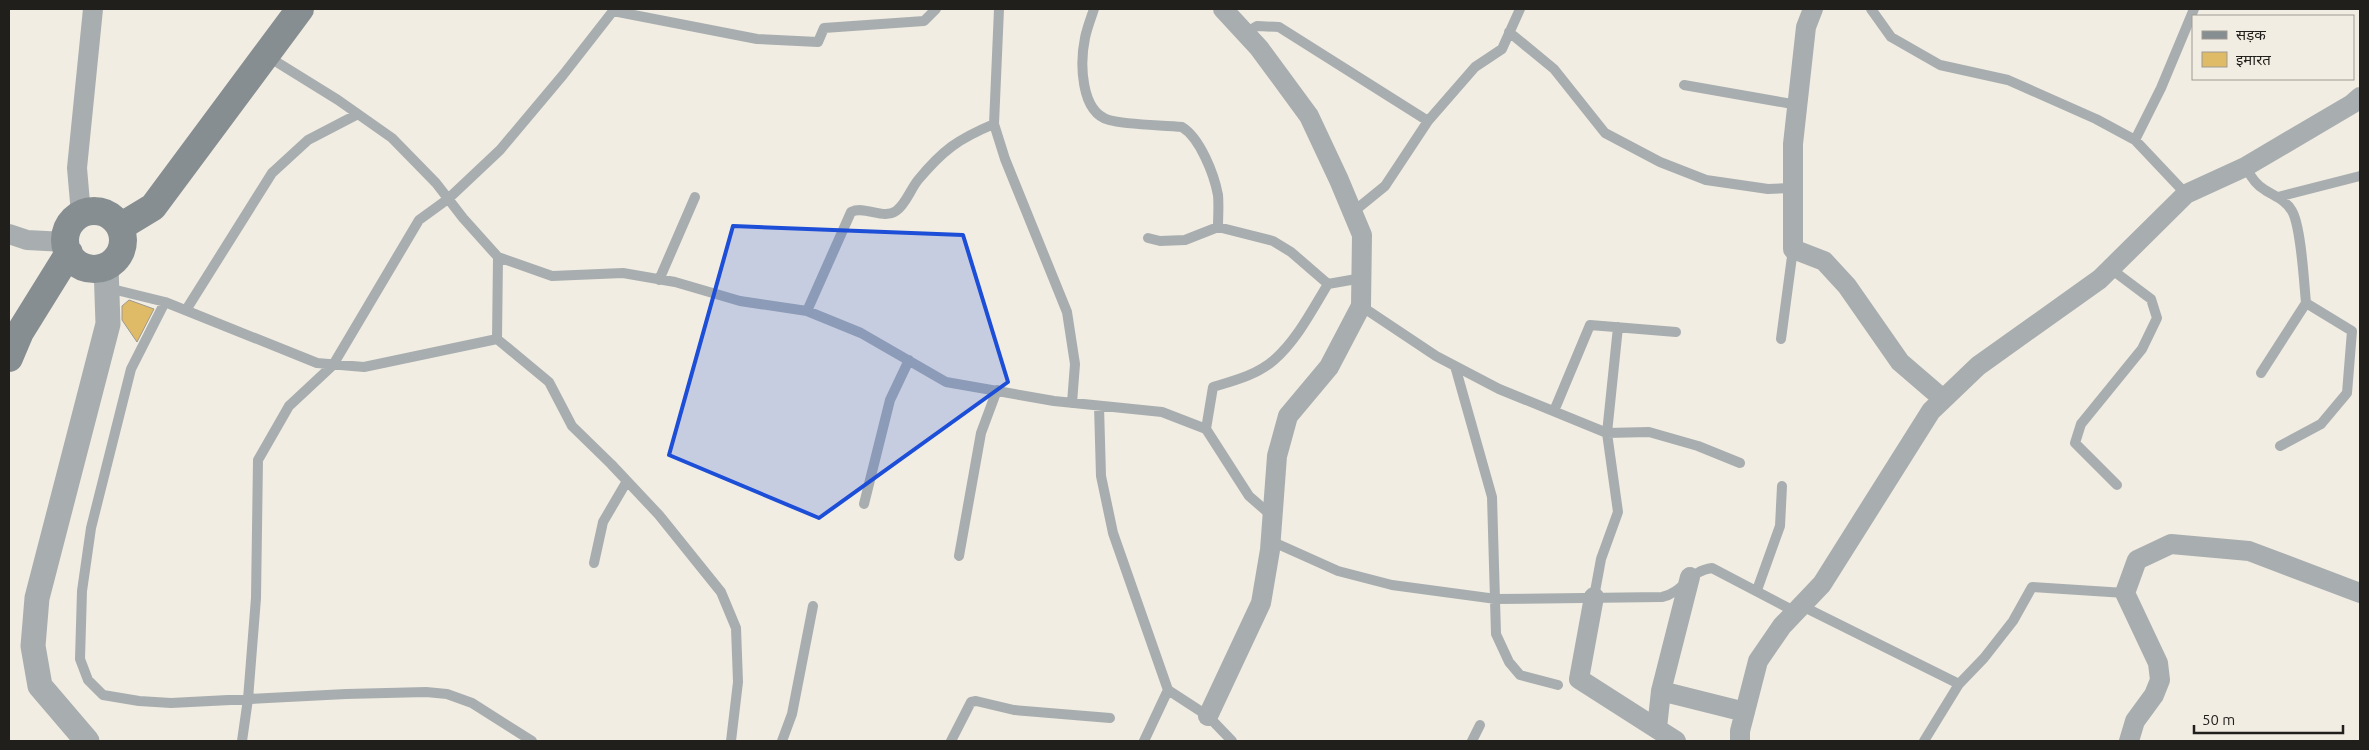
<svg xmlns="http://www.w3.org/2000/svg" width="2369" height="750" viewBox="0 0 2369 750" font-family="Ubuntu,'Noto Sans Devanagari',sans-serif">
  <rect width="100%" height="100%" fill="#f2ede3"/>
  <path fill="#dfbb67" stroke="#9d9990" d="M129,300L154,309L137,342L122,320V306Z"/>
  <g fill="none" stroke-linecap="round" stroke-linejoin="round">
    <path stroke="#a8aeaf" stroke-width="10" d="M999,9L994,124L1005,159L1067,312L1075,364L1072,403
      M1094,9C1091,18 1087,28 1085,38C1080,62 1080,112 1109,120C1127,125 1163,125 1182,127C1200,138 1214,174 1218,195C1219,205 1218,217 1218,227
      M1871,9L1891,37L1940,65L2008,80L2096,119L2135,140L2186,194
      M1509,32L1554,69L1605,133L1660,162L1706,180L1768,189L1793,188
      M1245,33L1257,26L1279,27L1428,121
      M267,56L338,100L392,138L436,183L463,218L498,257L552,276L623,273L675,282L740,301L807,311L861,333L946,382L1054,401L1162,412L1206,429L1249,496L1272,516
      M1684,85L1798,105
      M2135,140L2161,88L2194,9
      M2245,167C2251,176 2255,184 2265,190C2274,196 2286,200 2292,211C2301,226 2304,282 2306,303L2352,331L2347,393L2321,424L2280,446
      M2278,197L2360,176
      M1353,212L1385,186L1428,121L1475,67L1502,49L1520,9
      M1148,238L1160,241L1185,240L1218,227L1273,241L1291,252L1328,284
      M2111,269L2151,299L2157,318L2142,349L2081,424L2075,443L2117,485
      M659,280L695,197
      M108,288L165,302L317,363L364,367L497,339L549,382L572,426L611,464L659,515L721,592L736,628L738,682L731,741
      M165,302L131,369L91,528L82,591L80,659L88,680L103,695L139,701L171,703L346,694L426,692L447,694L472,703L532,741
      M1361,306L1436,356L1499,389L1607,433L1649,432L1698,446L1740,463
      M186,310L272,173L308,140L358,114
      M807,311L851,212C865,205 883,220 896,211C906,204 910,190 918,180C943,150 958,139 994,124
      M497,339L498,257
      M1781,339L1793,249
      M1455,366L1492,497L1496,634L1509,662L1520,675L1558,685
      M2261,373L2306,303
      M1099,406L1101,476L1113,533L1168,690L1208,716L1232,741
      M1554,411L1590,325L1676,332
      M1206,429L1213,387C1233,381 1257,375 1274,360C1297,340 1312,310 1328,284L1362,278
      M864,504L890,400L909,360
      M1271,541L1338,571L1392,585L1496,599L1662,597C1683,593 1690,570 1712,568L1796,612
      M959,556L981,433L997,390
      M594,563L603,522L627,481
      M1757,590L1780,526L1782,486
      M1594,597L1601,559L1618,512L1607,433L1618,327
      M1802,606L1959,684
      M242,741L248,699L256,598L258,460L289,406L333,365L419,220L448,199L500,150L563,75L613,11L757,39L818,42L824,28L924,21L936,9
      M782,741L792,714L813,606
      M951,741L971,702L976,701L1014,710L1110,718
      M1144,741L1168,690
      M1472,741L1480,725
      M1924,741L1959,684L1984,658L2013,621L2032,587L2125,593"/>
    <path stroke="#a8aeaf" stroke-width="20" d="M1813,9L1806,27L1793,144V249L1824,261L1847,286L1900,362L1943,399
      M81,214L77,168L93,9
      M9,234L27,240L65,242
      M1594,597L1579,679L1676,741
      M1661,691L1690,577
      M1208,716L1261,603L1270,550L1277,456L1288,416L1329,367L1361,306L1362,235L1339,180L1309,116L1259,48L1223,9
      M1657,728L1661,691L1745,712
      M1740,741V731L1758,661L1782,626L1822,584L1931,411L1978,366L2100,279L2186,194L2245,167L2352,104L2360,97
      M2129,741L2135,721L2154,695L2160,680L2158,663L2125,593L2137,560L2171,544L2249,551L2360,593"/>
    <path stroke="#a8aeaf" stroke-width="25" d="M87,741L40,686L33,646L37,598L108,324L106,266"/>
    <path stroke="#878e91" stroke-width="28" d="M65 240a29 29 0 1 1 58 0a29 29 0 1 1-58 0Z
      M120,227L153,207L300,9
      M9,358L20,332L69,253"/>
  </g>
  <path fill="#1d4ed8" fill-opacity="0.2" stroke="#1d4ed8" stroke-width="4" stroke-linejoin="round" d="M733,226L963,235L1008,382L819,518L669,455Z"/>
  <rect width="2369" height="750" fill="none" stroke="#211f1b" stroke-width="20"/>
  <rect x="2192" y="15" width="162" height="65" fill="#f2ede3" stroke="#9e9b93"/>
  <rect x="2202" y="31" width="25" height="8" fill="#878e91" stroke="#9e9b93"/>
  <text x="2236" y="40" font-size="15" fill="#211f1b">सड़क</text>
  <rect x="2202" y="52" width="25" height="15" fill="#dfbb67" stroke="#9e9b93"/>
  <text x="2236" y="65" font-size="15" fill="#211f1b">इमारत</text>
  <path d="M2194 725v8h149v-8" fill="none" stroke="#211f1b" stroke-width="2.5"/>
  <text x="2202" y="725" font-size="15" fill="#211f1b" stroke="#f2ede3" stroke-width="4" paint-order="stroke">50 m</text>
</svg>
